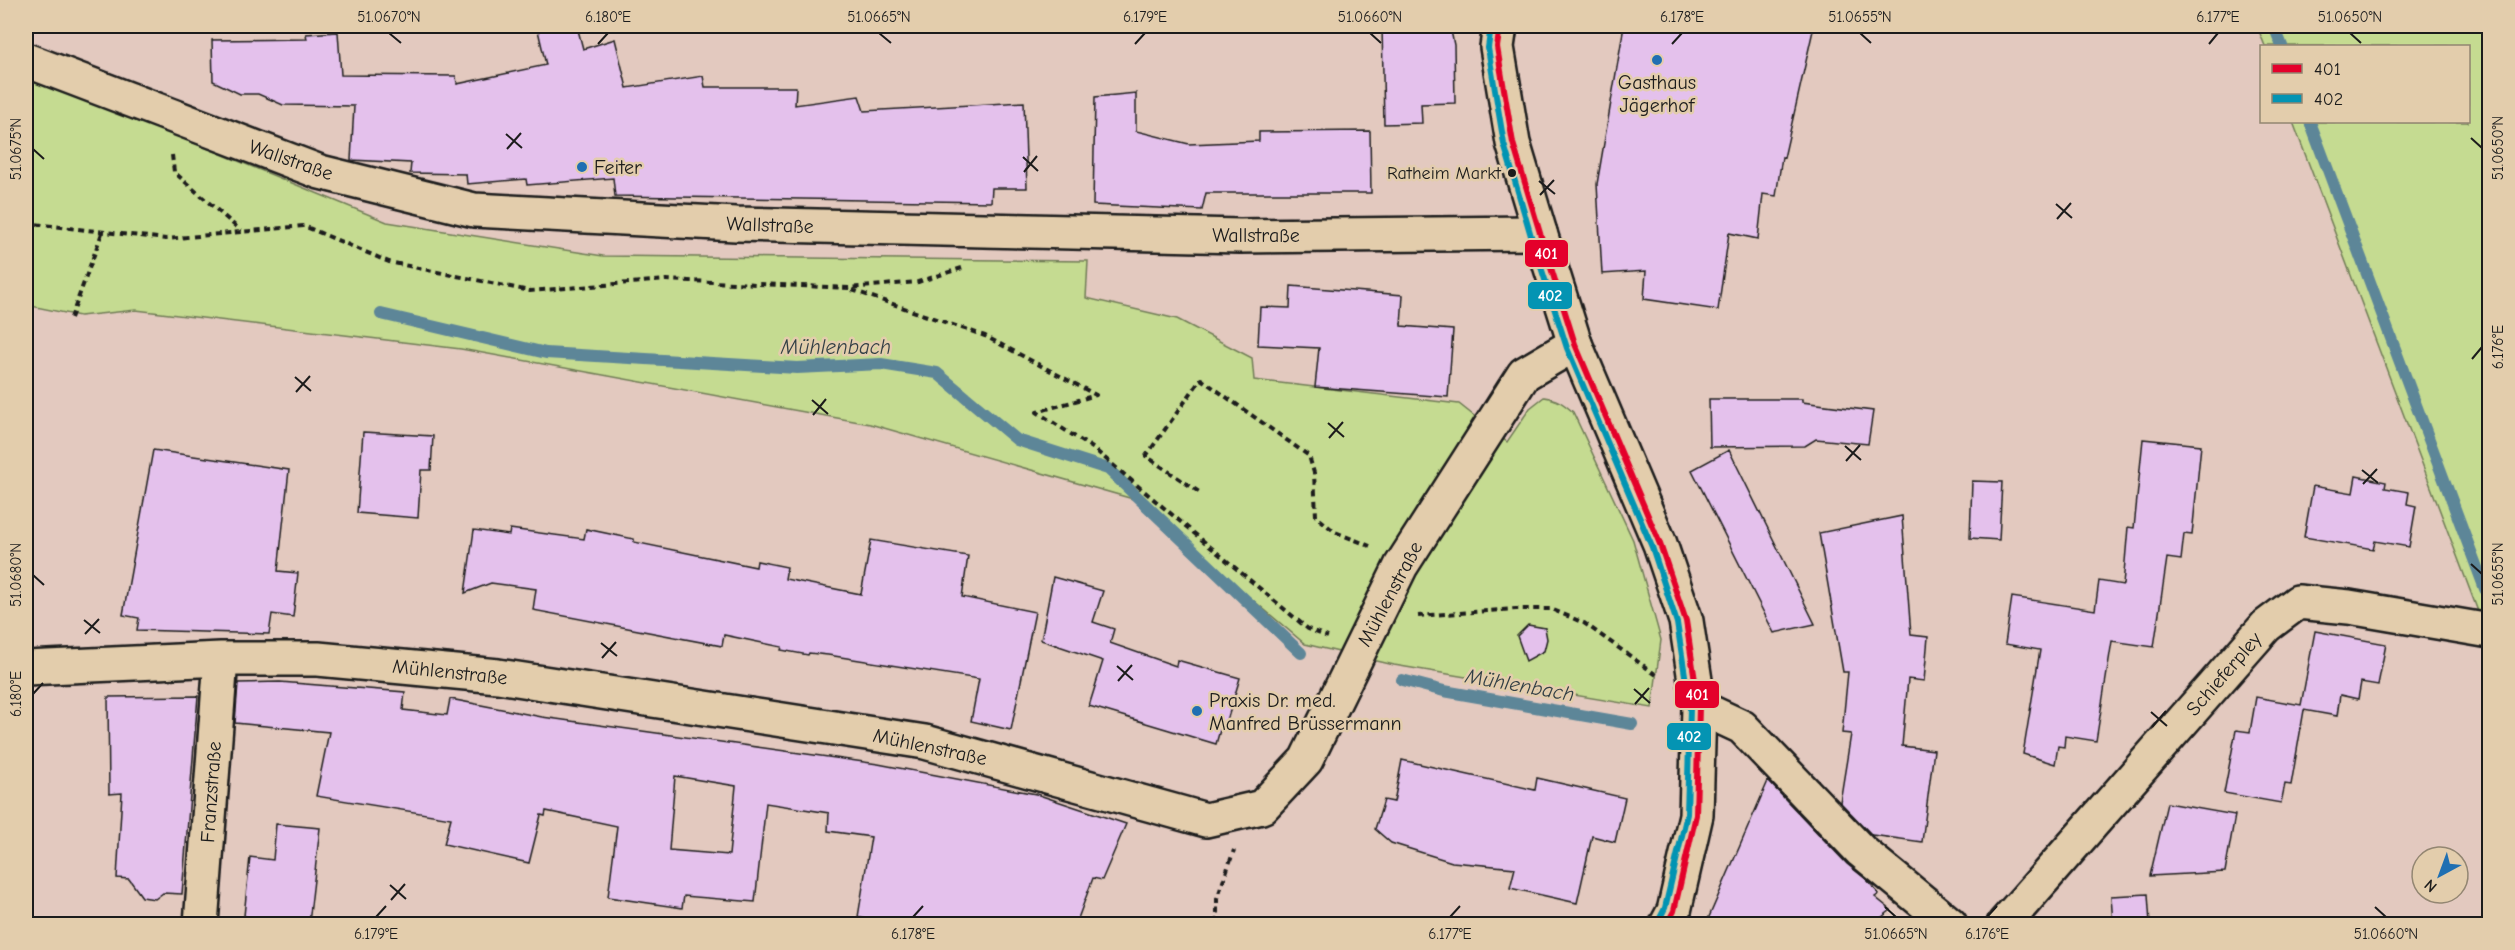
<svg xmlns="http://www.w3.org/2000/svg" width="2515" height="950" viewBox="0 0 2515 950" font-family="'Comic Neue',sans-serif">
  <rect width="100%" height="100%" fill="#e3c9bf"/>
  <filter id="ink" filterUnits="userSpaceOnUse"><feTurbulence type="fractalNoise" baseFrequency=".0167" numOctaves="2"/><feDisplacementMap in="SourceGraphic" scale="12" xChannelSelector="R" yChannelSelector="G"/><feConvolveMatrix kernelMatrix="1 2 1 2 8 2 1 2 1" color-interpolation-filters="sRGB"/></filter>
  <g filter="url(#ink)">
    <path fill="#c5db91" stroke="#707c56" stroke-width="1.5" d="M2257,26H2489V616L2479,614L2293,122H2468V46H2265Z
      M26,74L387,222L603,256L1088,261L1086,298L1177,319L1252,358L1254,380L1459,404L1507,442L1530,408L1544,397C1557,399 1563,403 1573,412L1633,540L1661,640L1652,708L1394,665L1305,644L1133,499L870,424L461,349L136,310L80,316L26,305Z"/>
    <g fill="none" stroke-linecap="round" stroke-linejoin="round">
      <path stroke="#5d8698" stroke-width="12" d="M2274,26L2282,46
        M2310,122L2485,589H2490
        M381,314L546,353L797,368L881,364L937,373L1017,440L1108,469L1301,653
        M1402,680L1444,691L1632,724"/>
    </g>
    <path fill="#e4c1ec" stroke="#1c1c1c" stroke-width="1.5" fill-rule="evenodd" d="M537,26H577L583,49L615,39L627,88L703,76L705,87H796L795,105L859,96L864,111L1024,102L1027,188H992L991,202L615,196L613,178L527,185L526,179L467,184L466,174L410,173L411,163L351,160L354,106L283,105L258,94H240L213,81L212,40L307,39L306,34L338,32L341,75L456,76L457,84L546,65Z
      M1382,26H1450L1454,45L1455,103L1421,104L1422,123L1384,124Z
      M1624,26H1814L1784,158L1782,157L1776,196L1763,194L1758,239L1729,233L1718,310L1644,299L1646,271L1602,274L1597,184Z
      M1136,93V131L1189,144L1259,141V132L1370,131L1371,193H1206L1202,210L1093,205L1095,97Z
      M1291,286L1403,295L1401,326L1453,330L1448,397L1315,387L1319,348L1258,345L1260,307L1290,308Z
      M1709,399H1802V402L1873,411L1868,444L1816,439L1805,446L1710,447Z
      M363,432L433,436L431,470H421L418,518L357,513Z
      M2143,439L2201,445L2192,535L2184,534L2181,560L2167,558L2154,647L2112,641L2096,741L2065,736L2064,747L2058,746L2055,764L2023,754L2040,650L2005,644L2012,597L2095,610L2099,581L2123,585L2128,527L2134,528Z
      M153,450L289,470L278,571L298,573L293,617L272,614L269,634L137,630L139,618L123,615Z
      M1729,450L1780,553L1815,624L1774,633L1692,470Z
      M2356,476L2386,482L2385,488L2409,492L2407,504L2416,506L2409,547L2375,541L2373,549L2304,537L2313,486L2353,493Z
      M1972,481L2002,482L1999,540L1970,538Z
      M1902,516L1911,635L1928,637L1924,681L1908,679L1902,746L1934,750L1922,842L1872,835L1840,802L1851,734L1842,733L1848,672H1843L1819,533Z
      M510,529L584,539L586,529L634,539V542L756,567L757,561L787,567L785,579L861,594L871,540L968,556L962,597L1035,612L1011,730L971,721L979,679L828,655L809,653L808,655L781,650L782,647L724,635L722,646L533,610L536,589L491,583L465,593L474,530L509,535Z
      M1053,577L1103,591L1093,622L1114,629L1110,643L1176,666L1177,660L1240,678L1226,724L1222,723L1216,744L1089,706L1103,661L1041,640Z
      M1528,625L1545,628L1547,639L1544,651L1526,661L1517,636Z
      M2315,631L2386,644L2378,685L2361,682L2358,699L2340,695L2337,716L2304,710L2291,785L2285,784L2281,803L2224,793L2236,730L2250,732L2256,697L2301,705Z
      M280,682L405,692L403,710L447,715L450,699L542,717L878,764L1036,794L1126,824L1102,880L1093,878L1076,924H882L858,917L871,837L828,831L829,813L766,803L755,902L684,896L682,908L608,897L617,826L546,811L545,816L541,815L529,863L444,844L451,818L316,796L329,732L235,723L238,683ZM675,776L736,786L729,855L669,850Z
      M198,696L182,894L163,893L155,899L142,897L129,879L117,878L122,793L109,794L108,697Z
      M1402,760L1535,790L1537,778L1625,798L1615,842L1592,836L1577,903L1510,888L1515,868L1452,862L1391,843L1375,829L1384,800L1394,802Z
      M1768,781L1847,864L1867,880L1879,894L1875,897L1891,910L1873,924H1706Z
      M2167,803L2235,815L2225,872L2150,876Z
      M276,824L320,828L309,923L284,920V924H248L249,917L244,916L250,857L273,860Z
      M2148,894L2150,924H2113L2111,896Z"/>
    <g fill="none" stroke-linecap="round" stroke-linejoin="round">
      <g stroke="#1c1c1c" stroke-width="38">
        <path id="minor" d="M26,60L320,172L474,210L736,224L1240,236L1540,233
          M26,668L221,659H318L498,676L925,742L1206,820L1262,807L1306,760L1401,566L1524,374L1575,344
          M1699,707L1742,727L1861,851L1950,924
          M201,924L221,659
          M2004,924L2266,626L2298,602L2349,607L2490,631"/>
      </g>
      <g stroke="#1c1c1c" stroke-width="38">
        <path id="tertiary" d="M1500,26L1497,47L1513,143L1540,233L1575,344L1660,544L1686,621L1699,707L1696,815L1674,911L1667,924"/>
      </g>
      <path stroke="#1c1c1c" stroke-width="4" stroke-dasharray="6 4.5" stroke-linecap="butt" d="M172,155L174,172L241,231
        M26,223L166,239L304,226L389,262L530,291L666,280L849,288L918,282L962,268
        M852,290L985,336L1096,395L1037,412L1094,449L1308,629L1328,637
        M71,318L102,233
        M1199,492L1146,456L1201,379L1309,456L1314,473L1316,516L1335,532L1370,546
        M1418,616L1516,609H1551L1584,623L1658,676
        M1217,924V899L1234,850"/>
      <use href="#minor" stroke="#e3cdac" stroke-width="33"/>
      <use href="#tertiary" stroke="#e3cdac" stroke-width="33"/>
      <g stroke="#e3cdac" stroke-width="10">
        <path id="bus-1" d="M1500,26L1497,47L1513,143L1540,233L1575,344L1660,544L1686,621L1699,707L1696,815L1674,911L1667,924"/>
      </g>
      <g stroke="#e3cdac" stroke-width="10">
        <path id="bus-2" d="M1491,26L1488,48L1504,144L1531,236L1567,348L1652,547L1677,623L1690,708L1687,814L1665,908L1659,920"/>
      </g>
      <use href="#bus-1" stroke="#e4002b" stroke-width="6"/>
      <use href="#bus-2" stroke="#0494b3" stroke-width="6"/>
    </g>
  </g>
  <path fill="none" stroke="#1c1c1c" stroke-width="2" d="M389,33L401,43M879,33L891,43M1370,33L1381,43M1860,33L1871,43M2350,33L2361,43M598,44L608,33M1135,44L1145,33M1672,44L1682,33M2209,44L2218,33M506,134L522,148M2471,138L2482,148M33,149L44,159M507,149L521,133M1023,157L1038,171M1024,172L1037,156M1539,181L1555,194M1540,195L1554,180M2056,204L2072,218M2057,219L2071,203M2472,359L2482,347M295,377L311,391M296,392L310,376M812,400L828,414M813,415L826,399M1328,423L1344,437M1329,438L1343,422M1845,446L1861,460M1846,461L1860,445M2362,470L2378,483M2363,484L2377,469M2471,564L2482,574M33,575L44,585M84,620L100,633M85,634L99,619M601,643L617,656M602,658L616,642M1117,666L1133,680M1118,681L1132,665M1634,689L1650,703M33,694L43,683M1635,704L1649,688M2151,712L2167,726M2152,727L2166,711M390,885L406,899M391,900L405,884M1885,907L1896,917M2375,907L2386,917M376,917L386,906M913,917L923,906M1450,917L1460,906M1987,917L1997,906"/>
  <g fill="#1f6fb2" stroke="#e3cdac" stroke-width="2">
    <circle cx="1657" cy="60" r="6"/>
    <circle cx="582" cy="167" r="6"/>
    <circle cx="1197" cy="711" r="6"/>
  </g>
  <circle fill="#1c1c1c" stroke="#e3cdac" stroke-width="2" cx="1512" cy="173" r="5"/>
  <g text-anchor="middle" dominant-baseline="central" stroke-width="5" stroke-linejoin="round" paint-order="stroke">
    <g font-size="18" fill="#1c1c1c" stroke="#e3cdac" text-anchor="end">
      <text x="1501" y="173">Ratheim Markt</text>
    </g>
    <g font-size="20" fill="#1c1c1c" stroke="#e3cdac" text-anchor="start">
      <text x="1657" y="82" text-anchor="middle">Gasthaus<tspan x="1657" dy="23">Jägerhof</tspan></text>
      <text x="594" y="167">Feiter</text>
      <text x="1209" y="700">Praxis Dr. med.<tspan x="1209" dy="23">Manfred Brüssermann</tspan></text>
    </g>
    <g font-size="20" fill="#1c1c1c" stroke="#e3cdac">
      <text transform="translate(291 160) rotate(19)">Wallstraße</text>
      <text transform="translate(770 225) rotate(2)">Wallstraße</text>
      <text x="1256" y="235">Wallstraße</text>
      <text transform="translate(1390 594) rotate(-62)">Mühlenstraße</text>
      <text transform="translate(450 672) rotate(6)">Mühlenstraße</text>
      <text transform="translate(2224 674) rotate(-49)">Schieferpley</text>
      <text transform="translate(930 747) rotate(12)">Mühlenstraße</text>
      <text transform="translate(211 792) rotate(-86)">Franzstraße</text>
    </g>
    <g font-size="21" font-style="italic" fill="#323f45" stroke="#e3cdac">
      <text x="836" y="347">Mühlenbach</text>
      <text transform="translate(1520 685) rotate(10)">Mühlenbach</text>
    </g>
  </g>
  <g stroke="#e3cdac" stroke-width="2">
    <rect x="1524" y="239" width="45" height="29" rx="6" fill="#e4002b"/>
    <rect x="1527" y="281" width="46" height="29" rx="6" fill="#0494b3"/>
    <rect x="1674" y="680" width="46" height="29" rx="6" fill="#e4002b"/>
    <rect x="1666" y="722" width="46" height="29" rx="6" fill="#0494b3"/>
  </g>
  <g font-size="16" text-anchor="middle" font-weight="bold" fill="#fff">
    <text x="1546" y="259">401</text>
    <text x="1550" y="301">402</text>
    <text x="1697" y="700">401</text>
    <text x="1689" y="742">402</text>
  </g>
  <rect width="2515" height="950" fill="none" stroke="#e3cdac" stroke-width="66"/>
  <rect x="2260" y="45" width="210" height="78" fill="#e3cdac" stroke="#938672" stroke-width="1.5"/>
  <rect x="2272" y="64" width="30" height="9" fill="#e4002b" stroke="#938672" stroke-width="1.5"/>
  <text x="2314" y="75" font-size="18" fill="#1c1c1c">401</text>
  <rect x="2272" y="94" width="30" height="9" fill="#0494b3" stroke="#938672" stroke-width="1.5"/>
  <text x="2314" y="105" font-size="18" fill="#1c1c1c">402</text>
  <g transform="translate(2440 875) rotate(221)"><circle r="28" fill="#e3cdac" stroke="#938672" stroke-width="1.5"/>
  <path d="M0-4.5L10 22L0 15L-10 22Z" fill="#1f6fb2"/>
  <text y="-9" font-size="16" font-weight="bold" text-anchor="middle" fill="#1c1c1c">N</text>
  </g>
  <rect x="33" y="33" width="2449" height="884" fill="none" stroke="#1c1c1c" stroke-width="2"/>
  <g font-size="15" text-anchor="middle" fill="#1c1c1c">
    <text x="389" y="22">51.0670°N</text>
    <text x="608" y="22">6.180°E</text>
    <text x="879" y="22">51.0665°N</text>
    <text x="1145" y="22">6.179°E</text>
    <text x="1370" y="22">51.0660°N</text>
    <text x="1682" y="22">6.178°E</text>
    <text x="1860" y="22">51.0655°N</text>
    <text x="2218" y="22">6.177°E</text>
    <text x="2350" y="22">51.0650°N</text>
    <text transform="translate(2498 148) rotate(-90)" y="5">51.0650°N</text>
    <text transform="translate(16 149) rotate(-90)" y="5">51.0675°N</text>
    <text transform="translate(2498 347) rotate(-90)" y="5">6.176°E</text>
    <text transform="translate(2498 574) rotate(-90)" y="5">51.0655°N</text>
    <text transform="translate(16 575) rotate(-90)" y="5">51.0680°N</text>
    <text transform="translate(16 694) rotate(-90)" y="5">6.180°E</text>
    <text x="376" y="939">6.179°E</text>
    <text x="913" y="939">6.178°E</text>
    <text x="1450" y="939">6.177°E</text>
    <text x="1896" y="939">51.0665°N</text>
    <text x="1987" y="939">6.176°E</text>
    <text x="2386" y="939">51.0660°N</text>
  </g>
</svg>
